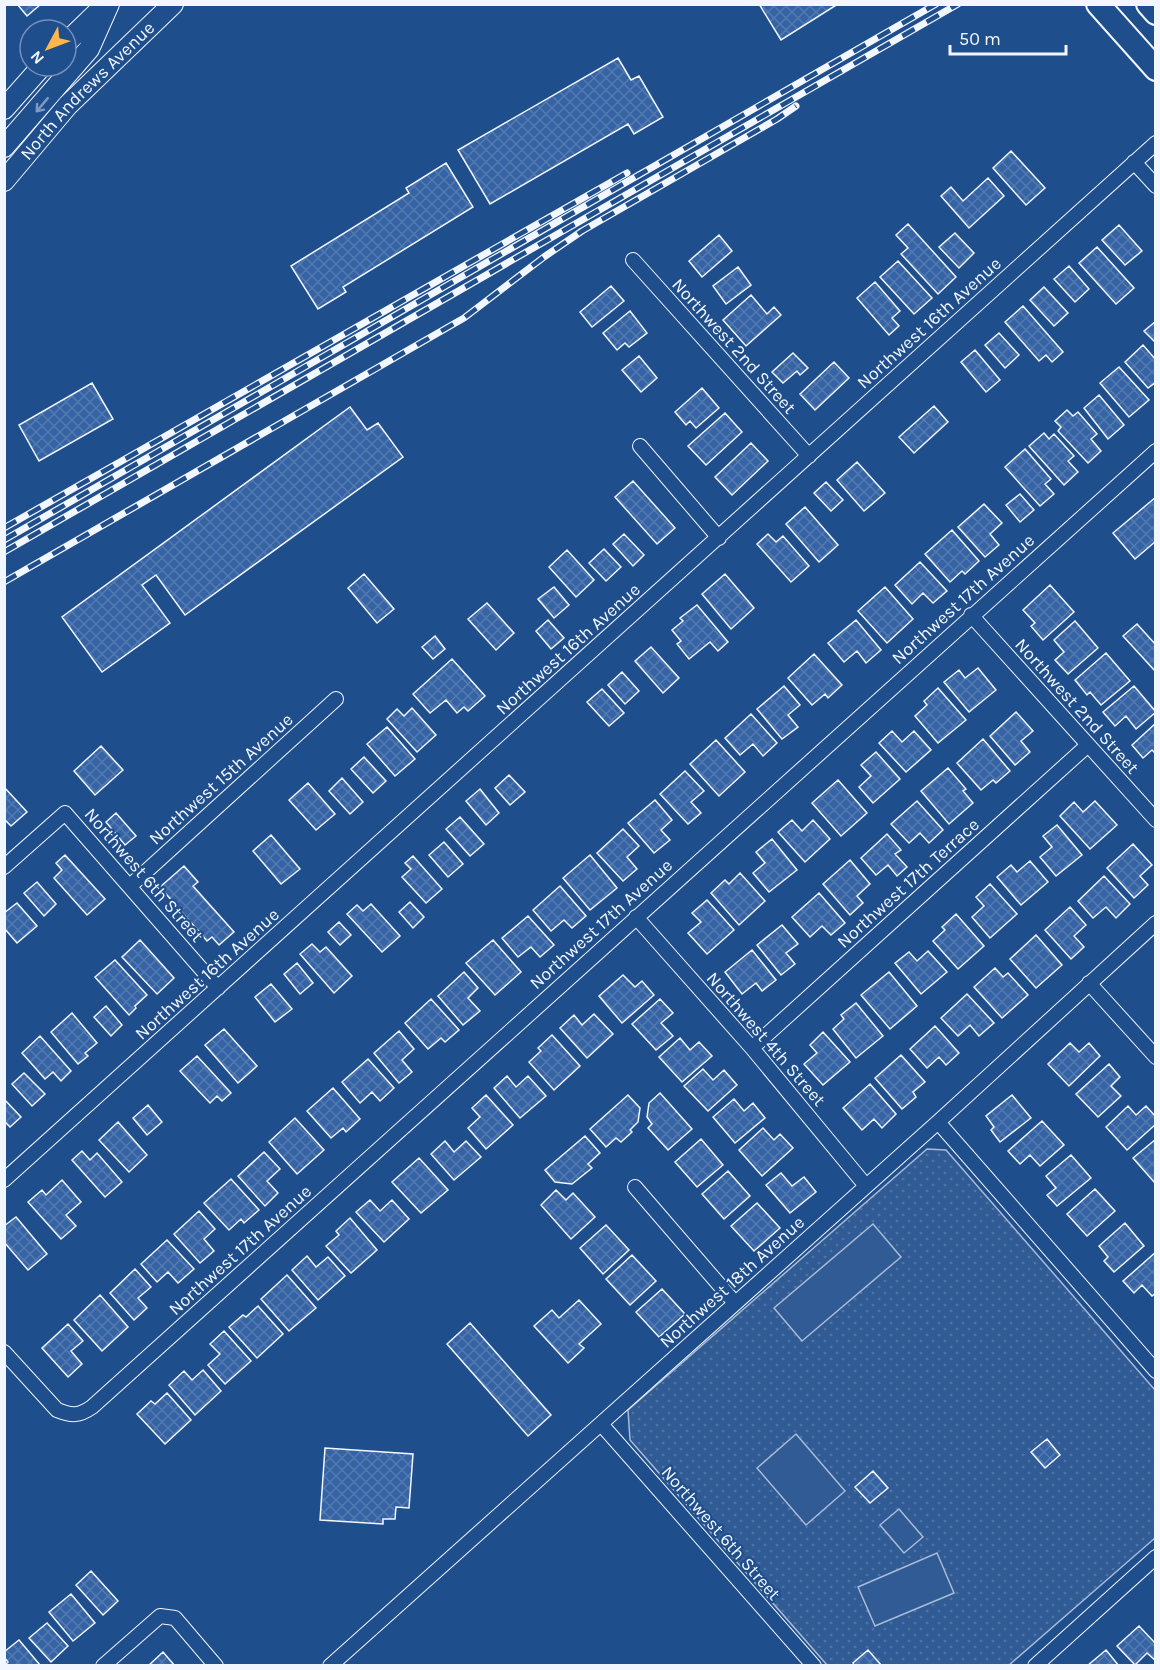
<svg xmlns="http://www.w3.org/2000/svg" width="1160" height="1670" viewBox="0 0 1160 1670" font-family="Karla,sans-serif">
  <defs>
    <pattern id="park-dots" width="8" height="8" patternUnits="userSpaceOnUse" patternTransform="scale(1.5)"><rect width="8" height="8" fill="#305b95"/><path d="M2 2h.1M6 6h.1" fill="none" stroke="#4e73a5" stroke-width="1.8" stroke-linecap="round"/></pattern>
    <pattern id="building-cross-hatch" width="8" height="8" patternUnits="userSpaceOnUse" patternTransform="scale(1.5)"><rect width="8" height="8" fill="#3563a3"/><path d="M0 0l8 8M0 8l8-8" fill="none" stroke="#537ab1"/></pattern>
  </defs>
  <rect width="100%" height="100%" fill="#1f4e8c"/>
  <path fill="url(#park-dots)" stroke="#a8bbd7" stroke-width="1.5" d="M927,1149L946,1150L1155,1390V1538L1009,1665H827L630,1440L628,1410Z"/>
  <path fill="#305b95" stroke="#a8bbd7" stroke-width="1.5" d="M873,1224L901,1257L802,1341L774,1308Z
    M796,1434L845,1491L806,1525L757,1468Z
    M899,1509L923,1537L904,1553L880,1525Z
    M937,1553L954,1593L875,1626L858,1587Z"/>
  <path fill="url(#building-cross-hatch)" stroke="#f2f6ff" stroke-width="1.5" d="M17,4H41L27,16Z
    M759,4H838L781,40Z
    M618,58L631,80L639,76L663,117L634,134L628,124L490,204L458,150Z
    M1011,151L1045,188L1026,205L993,168Z
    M446,163L473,207L343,287L346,292L318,309L291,266L409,193L406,188Z
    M988,178L1004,196L969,228L941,196L951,187L963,201Z
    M908,224L956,277L938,294L901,254L908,248L896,235Z
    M1119,225L1142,251L1125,265L1102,240Z
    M955,233L974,253L959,268L939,247Z
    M719,235L732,251L702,277L689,261Z
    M1097,247L1134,288L1116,304L1079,263Z
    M898,261L932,298L914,314L880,277Z
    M1069,266L1089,289L1075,302L1054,279Z
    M738,267L751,285L726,304L713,286Z
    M875,282L900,311L892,318L899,326L889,335L857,298Z
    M611,286L624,301L592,327L580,312Z
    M1044,287L1068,313L1054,326L1030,300Z
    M751,295L767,314L774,307L781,315L746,346L723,320Z
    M1023,306L1063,352L1052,362L1046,355L1039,361L1005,322Z
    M630,311L647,333L629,347L625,343L617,350L603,333Z
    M1156,321V343L1144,331Z
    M999,333L1019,355L1005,368L985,345Z
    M1143,345L1156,360V382L1148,388L1125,362Z
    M975,350L1000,380L986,392L961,362Z
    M793,353L808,368L800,375L797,371L783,383L772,372Z
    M639,356L657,378L641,392L622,370Z
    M834,362L849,378L815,410L800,394Z
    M1119,367L1149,400L1129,417L1100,383Z
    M92,383L113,419L39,461L19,425Z
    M702,388L719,408L696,428L690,421L686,425L675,412Z
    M1099,395L1124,425L1108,439L1084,408Z
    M934,406L948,422L914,453L899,437Z
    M350,407L367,430L378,423L403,457L185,615L156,575L142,585L170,623L102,672L62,617Z
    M1067,410L1073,416L1078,412L1097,434L1091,439L1101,451L1088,463L1058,431L1061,427L1055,421Z
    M725,413L742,432L706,465L688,446Z
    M1044,433L1049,439L1054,434L1074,456L1068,461L1078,472L1064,485L1029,446Z
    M751,443L768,461L732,495L715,477Z
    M1025,449L1051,479L1045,484L1054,494L1040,506L1005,467Z
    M857,462L885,493L864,511L837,480Z
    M633,481L675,528L657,544L615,497Z
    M826,482L843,500L831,511L814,493Z
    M1020,494L1034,510L1020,522L1006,505Z
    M1156,497V541L1135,559L1113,533Z
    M984,504L1002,523L990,534L999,545L985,557L958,527Z
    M805,507L838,545L819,562L786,524Z
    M952,530L979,561L965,574L962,571L950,582L925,554Z
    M624,534L644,555L633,566L613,544Z
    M768,534L776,542L783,536L809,566L791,582L757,544Z
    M604,549L621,567L606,581L589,563Z
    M567,550L594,580L576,597L549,567Z
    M920,562L947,591L933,603L923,593L912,604L895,585Z
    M364,574L394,609L377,623L348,588Z
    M725,574L754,608L731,629L702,594Z
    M1050,585L1074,612L1043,640L1031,626L1035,623L1023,610Z
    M554,587L569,605L554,618L538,599Z
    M885,587L913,619L887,643L858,611Z
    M487,603L514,633L496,650L468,619Z
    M697,605L728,642L718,651L710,642L689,659L677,644L681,641L672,630L683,621L680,618Z
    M548,620L564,638L551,649L536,631Z
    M856,620L881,650L866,663L857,651L844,662L828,643Z
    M1075,621L1098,648L1068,674L1055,660L1064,652L1054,640Z
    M1137,624L1156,645V672L1123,636Z
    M435,636L445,649L433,659L422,647Z
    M651,647L679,678L663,693L635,661Z
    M1106,653L1130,681L1101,705L1090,692L1087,695L1075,680Z
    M814,654L842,685L828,698L825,694L812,705L788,678Z
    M452,659L485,696L468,711L464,707L457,713L446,700L430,713L413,694Z
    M978,668L996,690L969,712L944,682L959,670L965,678Z
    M622,672L639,691L625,704L608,685Z
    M784,686L800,705L788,715L798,727L782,739L757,709Z
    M1134,686L1156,712L1136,729L1126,716L1115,726L1103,712Z
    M938,688L966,720L938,743L915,716L927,705L924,701Z
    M602,689L624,713L609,726L587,702Z
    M412,708L436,735L417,752L387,719L397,709L404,716Z
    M1016,712L1033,731L1021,741L1030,752L1015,765L990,736Z
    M751,714L777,743L763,756L753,744L740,755L725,738Z
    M1156,723V754L1152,750L1143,758L1132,745Z
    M387,727L415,759L395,776L367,744Z
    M892,731L902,742L914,731L931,750L906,772L879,743Z
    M983,739L1010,771L996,783L993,780L981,790L957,763Z
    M716,740L745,772L719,796L690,764Z
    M101,746L123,770L95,795L74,771Z
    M876,752L900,779L873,803L859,787L871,776L861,765Z
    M364,757L386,781L373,793L351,769Z
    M948,768L966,789L963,791L973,803L949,824L921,791Z
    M685,771L704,791L691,802L701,813L688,824L660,794Z
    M509,775L525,792L510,805L495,788Z
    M342,778L363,802L350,814L329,791Z
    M838,780L867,813L841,836L812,803Z
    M308,783L335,814L316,830L289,800Z
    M4,787L27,812L11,826L4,819Z
    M480,789L499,813L486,825L466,801Z
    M655,800L672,820L661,830L670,840L654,853L628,823Z
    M917,801L943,830L929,843L920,833L909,843L891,824Z
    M1095,801L1117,825L1090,849L1060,816L1074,802L1083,812Z
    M116,813L136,836L125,845L106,822Z
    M460,817L484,844L470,856L446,829Z
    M792,820L802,831L813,820L830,839L805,862L778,832Z
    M1057,825L1082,855L1056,876L1040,857L1052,847L1043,836Z
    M623,829L639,846L627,857L637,869L623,881L597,853Z
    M887,834L901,850L895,854L907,867L897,876L888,865L876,875L861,858Z
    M271,835L300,869L281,884L253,851Z
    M772,839L797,870L769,892L753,873L765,863L756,852Z
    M444,842L463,864L448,877L429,855Z
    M1133,844L1152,865L1140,876L1148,885L1134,898L1107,868Z
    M65,855L105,899L87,915L54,878L62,870L56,863Z
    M590,855L617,888L590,910L563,878Z
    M413,856L442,889L426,903L402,877L411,869L405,863Z
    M850,860L870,884L857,896L863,903L850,915L823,884Z
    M1030,861L1048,882L1021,905L997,877L1011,865L1017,872Z
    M184,866L198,882L193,886L234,932L219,945L212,937L207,941L160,887Z
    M740,873L765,901L739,925L711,893L725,880L729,884Z
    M1104,876L1130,904L1116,918L1106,907L1093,918L1078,901Z
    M37,882L56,904L44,916L24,893Z
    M990,884L1017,914L990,938L972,917L984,906L976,897Z
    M560,886L586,916L572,928L564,920L551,931L533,910Z
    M819,893L845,923L831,935L822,926L810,937L792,917Z
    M707,900L734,930L707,954L688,933L701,922L692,913Z
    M410,902L424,917L413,928L399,912Z
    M17,903L37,926L17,943L4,928V913Z
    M371,904L400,936L382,952L347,914L357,905L363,911Z
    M1070,907L1086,925L1074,936L1084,947L1071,959L1045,930Z
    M956,914L984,946L958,969L933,941L945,930L942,927Z
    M528,916L554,945L540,957L531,947L518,957L502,938Z
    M339,922L351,935L340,945L328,932Z
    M782,925L798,944L786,953L795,964L781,975L757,945Z
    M1036,935L1062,965L1036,988L1010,959Z
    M140,940L174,978L157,994L122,957Z
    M493,940L521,972L495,995L466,963Z
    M312,944L320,952L326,947L352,976L334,993L300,954Z
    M752,950L776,980L762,991L756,983L742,994L725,972Z
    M928,951L947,972L921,994L895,963L909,952L917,961Z
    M115,960L147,995L135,1006L136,1008L129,1015L95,977Z
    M297,963L313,983L300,994L284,974Z
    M995,968L1003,977L1008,973L1028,995L1002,1018L974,987Z
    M464,972L478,988L468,998L480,1011L463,1025L438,996Z
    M889,972L917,1006L890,1029L861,995Z
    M623,975L635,987L642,981L654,995L622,1023L599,996Z
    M271,984L292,1009L275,1022L255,997Z
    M967,994L994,1023L979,1036L970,1025L958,1036L941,1018Z
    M431,999L459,1030L445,1042L441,1038L428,1049L405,1023Z
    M660,999L673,1013L661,1023L673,1036L656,1050L632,1024Z
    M856,1003L883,1036L856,1058L833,1029L844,1019L841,1015Z
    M106,1006L122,1025L111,1036L94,1017Z
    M72,1013L97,1043L85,1053L88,1056L78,1064L51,1032Z
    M594,1014L613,1034L587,1058L560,1028L574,1015L582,1025Z
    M935,1026L959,1053L946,1065L939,1057L927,1068L910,1049Z
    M224,1029L257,1066L238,1083L205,1045Z
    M399,1031L414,1049L402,1060L412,1072L399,1083L374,1053Z
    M823,1032L850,1062L823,1085L804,1064L817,1053L810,1045Z
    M552,1035L580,1066L554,1090L529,1062L541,1051L538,1048Z
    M40,1036L71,1071L61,1081L53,1072L45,1079L22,1053Z
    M680,1038L690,1050L699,1042L712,1056L682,1082L659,1057Z
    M1070,1043L1079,1052L1089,1043L1100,1056L1069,1086L1048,1064Z
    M901,1055L925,1082L913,1092L916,1097L902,1109L875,1078Z
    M197,1056L231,1093L222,1101L217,1096L210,1103L180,1071Z
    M368,1059L394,1088L380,1101L372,1092L360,1103L342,1082Z
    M1109,1064L1120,1077L1111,1086L1121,1096L1098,1117L1076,1094Z
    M703,1069L713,1080L724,1070L737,1085L708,1111L684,1086Z
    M24,1073L45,1094L32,1106L12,1084Z
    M507,1076L516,1087L528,1076L546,1096L520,1118L494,1088Z
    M870,1084L896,1114L882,1128L874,1119L862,1130L843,1108Z
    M333,1088L360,1119L346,1132L343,1128L331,1138L307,1111Z
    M660,1093L692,1129L668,1150L648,1128L652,1124L647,1117L649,1103Z
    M486,1095L513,1125L486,1149L468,1128L480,1117L472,1108Z
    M628,1095L640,1108L638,1122L630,1130L632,1132L621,1142L616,1138L606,1147L590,1129Z
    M1012,1095L1031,1118L1000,1142L991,1130L994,1127L986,1116Z
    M4,1099L21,1117L10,1127L4,1121Z
    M734,1099L744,1111L753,1103L765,1118L735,1143L713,1117Z
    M148,1105L162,1122L147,1135L133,1118Z
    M1128,1106L1136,1115L1146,1106L1156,1117V1124L1127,1150L1106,1127Z
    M295,1118L324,1150L297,1174L269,1142Z
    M1042,1121L1064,1145L1040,1166L1030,1155L1020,1164L1008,1151Z
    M118,1122L147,1155L129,1172L99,1140Z
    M763,1128L774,1140L780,1134L793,1148L762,1176L739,1150Z
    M585,1136L600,1153L588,1164L592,1168L572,1184L555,1182L545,1170Z
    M701,1139L723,1165L697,1187L675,1162Z
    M1156,1139V1183H1155L1133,1158Z
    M445,1141L454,1152L466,1141L481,1157L454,1180L431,1154Z
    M82,1151L90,1160L97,1153L122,1182L105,1197L72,1160Z
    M264,1152L280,1169L267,1181L278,1193L265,1206L238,1176Z
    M1071,1155L1091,1178L1057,1206L1047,1195L1056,1188L1046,1176Z
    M419,1158L448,1190L421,1213L392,1182Z
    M728,1171L750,1196L724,1219L702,1194Z
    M781,1173L792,1186L804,1177L816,1192L790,1213L766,1185Z
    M231,1179L259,1210L244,1223L241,1219L229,1230L204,1203Z
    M62,1180L81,1202L66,1215L76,1226L61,1239L28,1202L42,1190L46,1195Z
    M1095,1189L1115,1211L1087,1236L1067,1214Z
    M556,1190L566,1200L573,1193L595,1217L571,1239L541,1205Z
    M370,1200L380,1211L392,1200L409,1219L384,1242L356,1212Z
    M757,1203L780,1228L754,1251L731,1226Z
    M199,1211L215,1229L204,1239L214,1251L200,1263L174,1234Z
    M16,1217L47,1254L28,1270L4,1242V1226Z
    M350,1218L377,1250L351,1273L326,1246L339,1235L336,1231Z
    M1125,1223L1144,1246L1114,1272L1104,1261L1108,1257L1099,1246Z
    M606,1225L629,1250L603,1274L580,1248Z
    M167,1240L194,1269L178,1283L168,1272L157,1282L141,1264Z
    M1156,1252V1293L1152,1296L1142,1285L1134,1293L1123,1281Z
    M632,1255L656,1281L630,1305L606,1279Z
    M307,1256L316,1267L328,1257L345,1276L318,1300L292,1270Z
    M135,1269L151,1287L138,1298L147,1308L134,1320L110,1293Z
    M287,1275L316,1308L289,1331L261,1299Z
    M662,1289L685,1314L659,1337L636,1312Z
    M100,1295L128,1327L102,1351L74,1320Z
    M579,1300L601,1324L579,1344L584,1348L568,1363L534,1326L552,1310L559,1318Z
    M258,1306L283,1334L257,1358L229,1327L243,1315L246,1317Z
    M470,1323L551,1415L528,1436L447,1344Z
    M68,1324L83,1341L71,1351L82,1364L68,1377L42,1348Z
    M224,1331L251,1361L225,1384L208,1365L220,1354L210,1344Z
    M203,1370L221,1391L195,1415L169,1385L184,1371L192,1380Z
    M167,1393L191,1420L165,1444L137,1414L151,1401L155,1404Z
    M1047,1439L1060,1455L1045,1468L1031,1452Z
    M325,1448L413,1454L409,1508L396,1507L395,1519H383V1524L320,1520Z
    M873,1471L888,1488L870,1503L855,1487Z
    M91,1571L118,1601L103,1615L76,1585Z
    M71,1594L95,1623L73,1641L49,1612Z
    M47,1623L68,1646L51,1662L29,1638Z
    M1139,1626L1156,1644V1661L1147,1653L1135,1665L1117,1646Z
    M19,1640L40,1665L39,1666H4L8,1662L4,1657V1652Z
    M868,1650L882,1666H855L853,1663Z
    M1106,1650L1119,1666H1087Z
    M163,1652L175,1666H148Z"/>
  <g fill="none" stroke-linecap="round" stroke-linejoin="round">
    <g stroke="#f2f6ff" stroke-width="16">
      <path id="minor" d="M1134,162L1156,186
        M633,260L809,456
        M640,446L719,538
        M971,615L1156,820
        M4,867L65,813L218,988
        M130,886L336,699
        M636,917L752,1048L866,1186
        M1089,983L1156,1057
        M752,1048L1088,745
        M938,1122L1156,1371
        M4,1180L1156,143
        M635,1187L735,1303
        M4,1352L57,1410C72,1416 79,1416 92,1407L1156,451
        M601,1424L814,1666
        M103,1666L160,1616L175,1618L216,1666
        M330,1666L938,1122L1156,923
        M1035,1666L1156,1557"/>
    </g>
    <g stroke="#f2f6ff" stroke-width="22">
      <g id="secondary">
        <path d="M66,43L104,6"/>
        <path d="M4,109L42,66"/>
        <path d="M4,147L89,49L109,4"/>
        <path id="s1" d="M4,181L68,105L173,4"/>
      </g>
    </g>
    <g stroke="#f2f6ff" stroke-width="26">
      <path id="primary" d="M1098,4L1156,69
        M1148,4L1156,13"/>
    </g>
    <use href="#minor" stroke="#1f4e8c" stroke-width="14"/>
    <use href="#secondary" stroke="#1f4e8c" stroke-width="20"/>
    <use href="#primary" stroke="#1f4e8c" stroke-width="22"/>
    <g stroke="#f2f6ff" stroke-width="7">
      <path id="rail" d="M4,528L627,173
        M4,540L936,4
        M4,552L958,4
        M4,582L464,318L544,257L582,231L777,119L796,106"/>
    </g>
    <use href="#rail" stroke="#1f4e8c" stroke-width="4.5" stroke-dasharray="14" stroke-linecap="butt"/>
  </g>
  <defs><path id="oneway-shaft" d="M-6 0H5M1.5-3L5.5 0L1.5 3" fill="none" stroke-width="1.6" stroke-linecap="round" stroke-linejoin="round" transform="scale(1.5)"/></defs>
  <use stroke="#7e9ac0" href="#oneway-shaft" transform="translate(42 105) rotate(130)"/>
  <g text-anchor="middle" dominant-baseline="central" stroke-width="4.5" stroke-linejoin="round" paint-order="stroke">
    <g font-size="18" fill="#f2f6ff" stroke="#1f4e8c">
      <text stroke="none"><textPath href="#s1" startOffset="123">North Andrews Avenue</textPath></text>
      <text transform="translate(929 323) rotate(-42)">Northwest 16th Avenue</text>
      <text transform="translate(734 346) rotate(48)">Northwest 2nd Street</text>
      <text transform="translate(963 599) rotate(-42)">Northwest 17th Avenue</text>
      <text transform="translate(568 649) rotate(-42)">Northwest 16th Avenue</text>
      <text transform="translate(1077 706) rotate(48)">Northwest 2nd Street</text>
      <text transform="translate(221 779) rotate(-42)">Northwest 15th Avenue</text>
      <text transform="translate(144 875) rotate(49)">Northwest 6th Street</text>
      <text transform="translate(908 883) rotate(-42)">Northwest 17th Terrace</text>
      <text transform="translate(601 924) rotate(-42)">Northwest 17th Avenue</text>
      <text transform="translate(207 974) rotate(-42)">Northwest 16th Avenue</text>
      <text transform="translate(766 1039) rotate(49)">Northwest 4th Street</text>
      <text transform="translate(240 1250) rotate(-42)">Northwest 17th Avenue</text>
      <text transform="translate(732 1282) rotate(-42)">Northwest 18th Avenue</text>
      <text transform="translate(721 1533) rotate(49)">Northwest 6th Street</text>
    </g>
  </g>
  <rect width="1160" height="1670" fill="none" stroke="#f2f6ff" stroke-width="12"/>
  <g transform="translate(48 48) rotate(229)"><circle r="28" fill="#1f4e8c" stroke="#7391ba" stroke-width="1.5"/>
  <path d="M0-4.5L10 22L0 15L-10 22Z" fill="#ffb74d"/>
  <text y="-9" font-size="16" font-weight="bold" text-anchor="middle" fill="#f2f6ff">N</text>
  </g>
  <path d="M950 45v9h116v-9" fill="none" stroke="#f2f6ff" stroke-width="3"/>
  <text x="959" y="45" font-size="18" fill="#f2f6ff" stroke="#1f4e8c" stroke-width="4.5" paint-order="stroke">50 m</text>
</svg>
